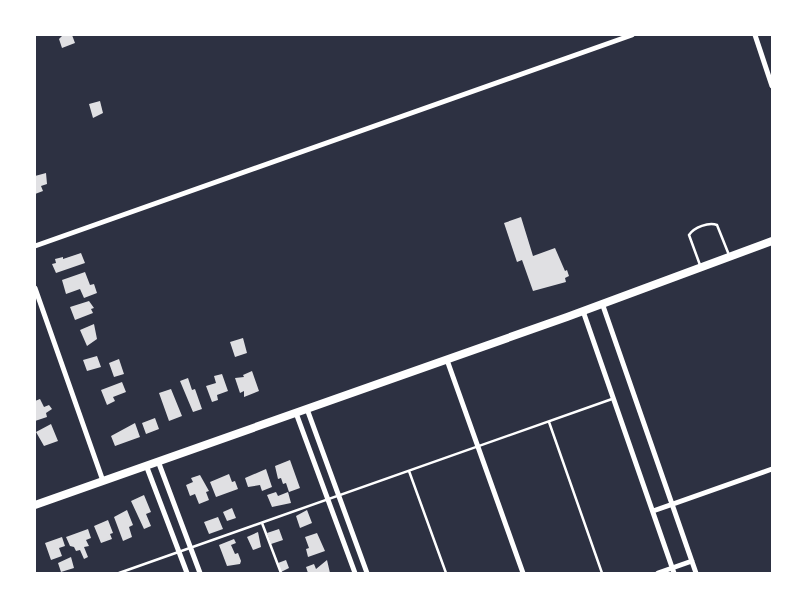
<svg xmlns="http://www.w3.org/2000/svg" width="807" height="608" viewBox="0 0 807 608" font-family="Cabin,sans-serif">
  <rect width="100%" height="100%" fill="#2d3142"/>
  <path fill="#e0e0e3" d="M63,35H72L75,43L62,48L59,39Z
    M100,101L103,113L93,118L89,104Z
    M46,173L47,184L41,186L43,191L35,194V176Z
    M521,217L533,256L555,248L565,271L567,270L569,276L565,278L566,282L533,291L522,260L517,262L504,223Z
    M81,253L85,263L56,273L52,264L56,263L55,259L63,257V259Z
    M85,272L90,285L94,284L97,293L84,298L80,289L66,294L62,280Z
    M89,301L94,308L91,309L93,313L75,320L70,307Z
    M94,324L97,339L87,346L80,330Z
    M243,338L247,353L235,357L230,342Z
    M97,356L101,367L87,371L83,360Z
    M119,359L124,374L114,377L109,363Z
    M252,371L259,391L244,397V391L240,393L235,378L244,377L243,375Z
    M222,374L228,391L217,395L218,400L212,402L206,386L216,383L214,376Z
    M188,378L192,390L195,389L202,409L193,412L180,381Z
    M122,382L126,392L113,397L115,401L107,405L101,390Z
    M171,389L182,416L169,421L159,393Z
    M40,399L44,407L49,405L52,409L46,413L47,417L35,421V401Z
    M155,418L159,429L146,434L142,423Z
    M135,423L140,437L115,446L111,436Z
    M51,424L58,441L44,446L36,432Z
    M290,460L300,488L289,492L286,483L283,484L281,478L278,479L275,466Z
    M266,469L272,487L262,491L260,485L248,487L245,478Z
    M229,474L232,482L235,481L238,489L216,497L210,482Z
    M200,475L209,491L206,492L209,500L199,504L195,494L190,496L186,485L193,482L191,478Z
    M276,492L278,496L288,492L291,503L272,507L267,495Z
    M144,495L151,512L146,514L151,526L144,529L131,501Z
    M232,508L236,518L227,521L223,512Z
    M127,510L133,525L129,527L132,537L123,541L114,517Z
    M307,510L312,523L300,528L296,516Z
    M218,517L223,529L209,534L204,522Z
    M108,520L113,533L110,534L112,539L101,543L94,526Z
    M88,529L91,538L86,540L89,546L84,547L88,557L84,559L80,550L76,551L74,547L70,546L66,537Z
    M279,529L283,540L271,544L267,533Z
    M258,532L261,547L253,550L247,537Z
    M317,533L325,551L308,557L306,549L309,548L305,537Z
    M62,537L65,546L59,548L62,556L51,560L45,543Z
    M234,539L236,543L231,545L235,554L238,553L241,561L240,564L227,566L219,545Z
    M71,557L74,568L61,572L58,563Z
    M286,560L289,568L281,572L278,563Z
    M327,560L330,573H308L306,567L314,564L316,569Z"/>
  <g fill="none" stroke-linecap="round" stroke-linejoin="round">
    <path stroke="#fff" stroke-width="2.5" d="M700,265L689,235C694,227 709,222 717,225L729,255
      M549,422L602,573
      M409,471L446,573
      M262,523L281,573
      M119,573L612,399"/>
    <path stroke="#fff" stroke-width="5" d="M755,35L772,86
      M35,246L632,35
      M35,288L103,481
      M602,303L696,573
      M583,311L674,573
      M447,360L523,573
      M307,409L367,573
      M296,413L355,573
      M158,461L200,573
      M146,465L187,573
      M653,511L772,469
      M658,573L692,561"/>
    <path stroke="#fff" stroke-width="8" d="M35,505L567,317L772,241"/>
  </g>
  <rect width="807" height="608" fill="none" stroke="#ffffff" stroke-width="72"/>
</svg>
